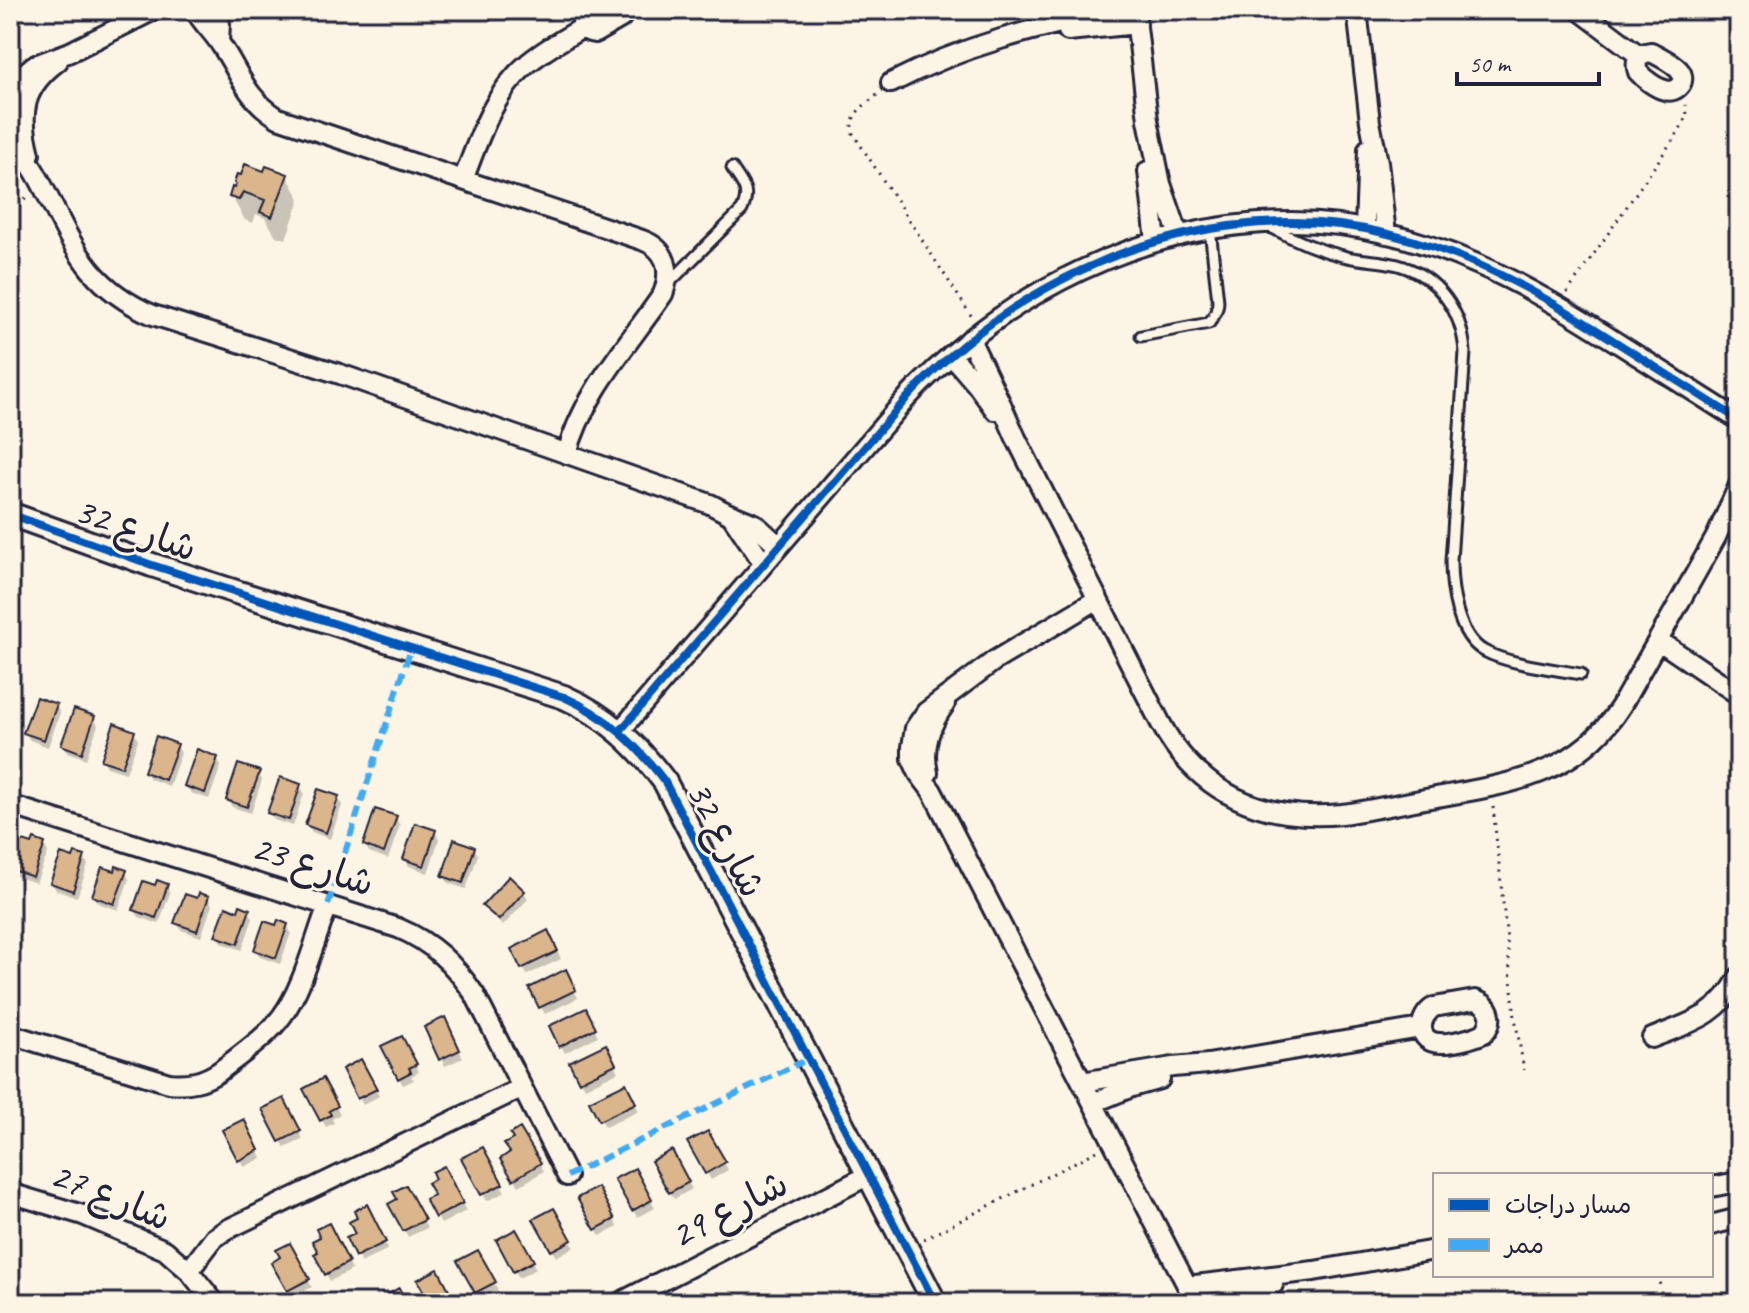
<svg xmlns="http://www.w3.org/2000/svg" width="1749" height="1313" viewBox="0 0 1749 1313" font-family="Caveat,'Playpen Sans Arabic',sans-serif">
  <rect width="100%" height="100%" fill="#fcf5e5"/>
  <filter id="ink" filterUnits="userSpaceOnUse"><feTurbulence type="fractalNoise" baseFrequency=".0125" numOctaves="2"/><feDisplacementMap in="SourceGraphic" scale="16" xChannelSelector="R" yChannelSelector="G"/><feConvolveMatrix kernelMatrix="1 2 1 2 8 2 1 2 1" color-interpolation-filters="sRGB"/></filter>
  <g filter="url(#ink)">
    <path fill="#0003" d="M265,174L287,176L300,199L286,239L276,236L265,218L256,214L253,223L245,220L231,196Z
      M10,691L13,692L17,699L10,719Z
      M56,706L60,713L48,747L30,740L25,733Z
      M94,718L98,725L86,759L68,752L63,745Z
      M134,732L138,740L126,773L107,767L103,759Z
      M176,745L181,753L169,786L150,779L146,772Z
      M217,758L221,766L209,799L191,793L186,785Z
      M258,773L262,780L251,813L232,807L228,800Z
      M300,786L304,793L293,826L274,820L270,813Z
      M338,798L342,805L330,839L312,832L307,825Z
      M395,818L400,825L388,859L369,852L365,845Z
      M435,832L439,839L428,873L409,866L405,859Z
      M43,844L48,852L36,883L16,876L12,869L34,847Z
      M474,848L478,855L466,889L448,883L444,875Z
      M84,858L88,865L77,897L56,890L52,883Z
      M125,871L129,879L118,910L98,903L94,896L116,874Z
      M166,885L170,893L159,924L139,917L135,910Z
      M524,892L528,899L503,926L489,913L484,906Z
      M208,898L212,905L201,937L181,930L177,923L198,900Z
      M249,911L253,918L242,950L222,943L218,936L239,913Z
      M287,925L291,933L280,964L260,957L256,950L278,928Z
      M552,940L561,959L527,975L514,950Z
      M565,972L578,998L545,1014L531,989Z
      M585,1011L598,1036L565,1053L551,1027Z
      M448,1027L463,1058L445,1066L441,1059Z
      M402,1038L419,1072L411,1076L414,1080L403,1085L399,1078Z
      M605,1046L618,1072L585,1088L571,1063Z
      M360,1062L379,1096L363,1105L344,1070Z
      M322,1081L340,1114L332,1119L334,1123L326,1127L306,1090Z
      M625,1085L639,1111L605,1127L592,1102Z
      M283,1101L303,1139L285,1148L265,1110Z
      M247,1129L262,1158L244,1167L225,1131Z
      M520,1131L544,1171L519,1186L503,1159L512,1153Z
      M708,1133L728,1170L711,1180L690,1143Z
      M482,1149L505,1192L487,1201L464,1159Z
      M671,1152L692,1189L674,1199L654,1162Z
      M443,1168L466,1211L441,1224L428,1200L436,1196L438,1180Z
      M634,1171L655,1208L637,1217L617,1180Z
      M406,1187L427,1228L408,1237L391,1205L400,1200Z
      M597,1190L618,1227L600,1236L580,1199Z
      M366,1207L388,1249L361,1263L349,1239L357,1235L359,1219Z
      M553,1210L574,1247L556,1257L536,1220Z
      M329,1226L352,1270L330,1281L316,1255L320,1253L323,1238Z
      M516,1232L536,1269L519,1278L498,1241Z
      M289,1246L312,1287L292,1298L274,1263L283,1258Z
      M477,1253L498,1290L481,1299L460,1262Z"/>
    <path fill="#dbb58c" stroke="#22223b" stroke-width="2" d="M245,164L264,171L266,166L288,174L272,217L260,212L265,200L243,192L239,200L229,197L232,187L234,188L236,184L234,183L237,174L241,175Z
      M36,697L57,704L44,740L23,733Z
      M74,709L95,716L82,753L61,745Z
      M114,723L135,731L122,767L101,760Z
      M156,736L178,744L165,780L144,772Z
      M197,749L218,757L205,793L184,786Z
      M238,764L260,771L247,807L226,800Z
      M280,777L301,784L289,820L267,813Z
      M318,789L339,796L326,833L305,825Z
      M375,809L397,816L384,853L363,845Z
      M415,823L436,830L424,866L403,859Z
      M34,839L45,843L33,877L10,869L20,840L32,844Z
      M454,839L475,847L463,883L442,876Z
      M75,853L85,856L73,891L50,883L61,854L73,858Z
      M116,866L127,870L114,904L92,896L102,867L115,871Z
      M509,876L525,891L499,920L482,906Z
      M157,880L168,884L156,918L133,910L143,881L155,885Z
      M199,893L209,896L197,931L174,923L185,894L197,898Z
      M240,905L250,909L238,944L215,936L226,906L238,911Z
      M278,920L288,924L276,958L254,950L264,921L276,925Z
      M548,930L558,951L521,969L511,949Z
      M566,969L576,990L539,1008L529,988Z
      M586,1008L596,1028L559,1047L549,1026Z
      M445,1017L460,1050L439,1060L424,1027Z
      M402,1036L417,1064L409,1068L411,1072L398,1079L381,1046Z
      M606,1044L616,1064L579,1082L569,1062Z
      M361,1059L377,1089L357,1099L342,1069Z
      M323,1078L338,1106L329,1111L331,1115L320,1121L303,1089Z
      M626,1083L636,1103L599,1121L589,1101Z
      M284,1098L301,1131L279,1142L262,1109Z
      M244,1119L259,1150L238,1161L222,1130Z
      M520,1128L541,1163L513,1180L500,1159L510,1152L504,1144L513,1139L510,1134Z
      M708,1131L726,1162L705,1174L687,1142Z
      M483,1147L503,1184L481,1195L461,1158Z
      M672,1150L689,1182L669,1193L651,1161Z
      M444,1166L463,1203L435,1218L425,1199L434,1195L427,1183L435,1179L432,1172Z
      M635,1168L652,1200L632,1211L614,1179Z
      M406,1185L425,1220L403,1231L388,1204L397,1199L393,1192Z
      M598,1187L615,1219L595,1230L577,1198Z
      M367,1204L386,1242L355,1257L346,1238L355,1234L349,1222L357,1218L354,1211Z
      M554,1208L572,1240L551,1251L533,1219Z
      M329,1223L349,1262L325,1275L314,1254L318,1252L312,1241L320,1237L316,1229Z
      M516,1229L534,1261L513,1272L496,1240Z
      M290,1243L310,1279L287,1291L271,1263L280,1257L276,1250Z
      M478,1250L496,1282L475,1293L457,1261Z
      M438,1269L455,1301L451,1303H430L417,1280Z
      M399,1288L407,1303H380L378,1300Z"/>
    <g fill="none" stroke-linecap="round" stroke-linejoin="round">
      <g stroke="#22223b" stroke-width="15">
        <path id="service" d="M1269,226C1292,239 1317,250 1343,256C1361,261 1380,260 1398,265C1438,276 1462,311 1465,352L1451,561C1451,589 1457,636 1484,651C1508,664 1553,669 1581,674
          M669,283L742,210C751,190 742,184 732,168
          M1141,336L1209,323C1215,316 1218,310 1218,301L1210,229"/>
      </g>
      <g stroke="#22223b" stroke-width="24">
        <path id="minor" d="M195,10C203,24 213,32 221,45C242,76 244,96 278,118L642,240C667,249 672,270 663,294C629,344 582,395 567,454
          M216,10L220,24L219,41
          M587,10L582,17C582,27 586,32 595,33L621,18L626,10
          M1135,10L1148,120L1161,184L1179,236
          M1357,10L1370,122L1378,162L1386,234
          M1579,10L1640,56
          M1068,31L1137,24
          M1651,52C1659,56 1673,63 1679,70C1688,80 1677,94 1665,90C1656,88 1644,79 1638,72C1634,61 1639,53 1651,52Z
          M891,83C964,45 1038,27 1118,10
          M10,95L18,79L33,66L70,52L154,10
          M10,130C18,148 30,162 39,179C72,241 84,285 153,315L340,374L710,504L731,515L764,564
          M30,154C19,113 23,87 58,61
          M1148,171L1156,242
          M463,180C479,139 492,95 526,65C543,50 564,39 584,27
          M1365,229L1368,149
          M970,339L1001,404L1016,438L1160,722C1197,793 1263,822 1342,814C1372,810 1402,803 1431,798C1507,784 1576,777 1621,706L1716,537L1739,485
          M951,355L977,385L995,410
          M730,514L755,524L779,546
          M1098,599L994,661L926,712L915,728L912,747V759L919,774L932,791L1196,1303
          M1658,640L1739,695
          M620,731L906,399C1005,292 1145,222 1292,222C1355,222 1421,239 1479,265C1527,286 1572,314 1616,342C1657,368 1698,394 1739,420
          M928,773C922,746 930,725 945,704
          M10,805L398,928C432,942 455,965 475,995L567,1176
          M1475,1000C1491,1005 1495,1020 1484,1033C1474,1038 1451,1044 1440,1043C1417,1043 1417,1017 1434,1007Z
          M10,1034L169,1083C189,1085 204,1082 220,1071C241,1054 266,1038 282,1016C303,988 315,939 328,905
          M1652,1038C1691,1022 1718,1017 1739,977
          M1082,1082L1173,1067L1208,1064L1421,1028
          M1093,1103L1132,1087L1160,1079
          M1711,1187L1732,1183L1739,1185
          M10,1193L83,1215L165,1250L189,1271L215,1303
          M1711,1225L1739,1218
          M189,1271L214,1238L226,1230L521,1088
          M1187,1286L1314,1271L1435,1250
          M619,1303L869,1175
          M1215,1303L1255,1289L1273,1285"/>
      </g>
      <g stroke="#22223b" stroke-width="28">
        <path id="tertiary" d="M10,514L152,565L564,697C607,716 637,745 665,782L935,1303"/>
      </g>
      <path stroke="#22223b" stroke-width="3" stroke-dasharray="2 6" stroke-linecap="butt" d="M877,95C864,106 850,113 852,132L972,317
        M10,206L28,197
        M1567,293L1679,131L1687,115L1686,105
        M1493,807L1515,1017L1524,1070
        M924,1239L1099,1150
        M1658,1275L1663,1303"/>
      <use href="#service" stroke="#fcf5e5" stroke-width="9"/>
      <use href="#minor" stroke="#fcf5e5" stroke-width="18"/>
      <use href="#tertiary" stroke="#fcf5e5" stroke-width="22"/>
      <path stroke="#3fa9f5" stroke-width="6" stroke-dasharray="12 6" stroke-linecap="butt" d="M328,905L411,648
        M567,1176L808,1059"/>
      <g stroke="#fcf5e5" stroke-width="13">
        <path id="cycleway" d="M10,514L152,565L564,697C607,716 637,745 665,782L935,1303
          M620,731L906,399C1005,292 1145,222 1292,222C1355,222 1421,239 1479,265C1527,286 1572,314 1616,342C1657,368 1698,394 1739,420"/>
      </g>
      <use href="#cycleway" stroke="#0057b8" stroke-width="8"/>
    </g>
  </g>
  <g text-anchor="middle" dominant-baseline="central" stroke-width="6" stroke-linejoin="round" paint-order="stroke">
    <g font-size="38" fill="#22223b" stroke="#fcf5e5">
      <text transform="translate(136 529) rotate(19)">شارع 32</text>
      <text transform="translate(726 839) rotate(62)">شارع 32</text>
      <text transform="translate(313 865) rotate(18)">شارع 23</text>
      <text transform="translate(111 1196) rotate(22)">شارع 27</text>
      <text transform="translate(729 1209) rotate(-27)">شارع 29</text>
    </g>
  </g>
  <rect width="1749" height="1313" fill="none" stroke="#fcf5e5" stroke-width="40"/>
  <rect x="20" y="20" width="1709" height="1273" fill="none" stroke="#22223b" stroke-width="3" filter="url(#ink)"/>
  <rect x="1433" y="1173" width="280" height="104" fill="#fcf5e5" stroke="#a5a1a1" stroke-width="2"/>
  <rect x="1449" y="1199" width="40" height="12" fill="#0057b8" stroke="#a5a1a1" stroke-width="2"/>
  <text x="1505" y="1213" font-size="24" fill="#22223b">مسار دراجات</text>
  <rect x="1449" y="1239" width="40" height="12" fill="#3fa9f5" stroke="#a5a1a1" stroke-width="2"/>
  <text x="1505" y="1253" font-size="24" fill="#22223b">ممر</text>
  <path d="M1457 72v12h142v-12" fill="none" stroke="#22223b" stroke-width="4"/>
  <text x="1469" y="72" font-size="24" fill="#22223b" stroke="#fcf5e5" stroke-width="6" paint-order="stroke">50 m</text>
</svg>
